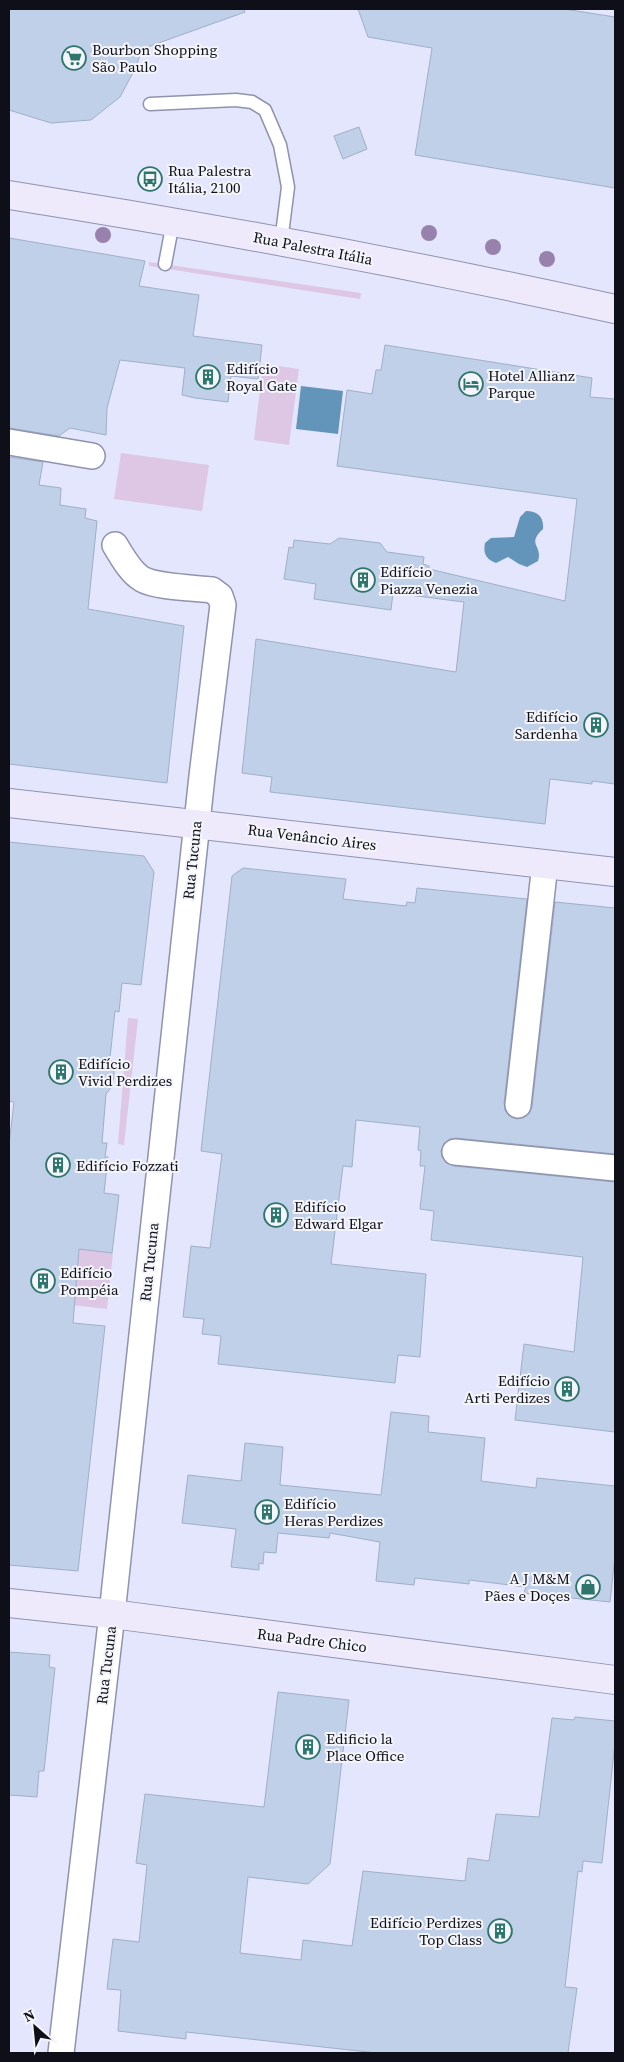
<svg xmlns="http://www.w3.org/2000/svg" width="624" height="2062" viewBox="0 0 624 2062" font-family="'Source Serif 4',serif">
  <rect width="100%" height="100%" fill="#e3e6fd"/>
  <path fill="#ddc7e5" d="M149,262L361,293L360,299L149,266Z
    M263,364L299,369L289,445L254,440Z
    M121,453L209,465L202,511L114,499Z
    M128,1018L138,1019L124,1145L118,1144Z
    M79,1249L113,1253L107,1309L64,1304L75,1294Z"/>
  <path fill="#6394b9" d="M301,386L343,391L338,434L296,429Z
    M526,511C538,511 544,517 543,529C526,545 543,545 538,561L527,567L519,564L508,557L496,563C486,559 483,554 485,543L491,538L514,537L520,517Z"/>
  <path fill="#c0d0e9" stroke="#a0afc7" d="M9,9H244L245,12L142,49L136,67L120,97L91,120L51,123L9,110Z
    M358,9H564L615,17V188L415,155L432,48L368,37Z
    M359,127L367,149L343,159L334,136Z
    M9,238L145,261L139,286L199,295L193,336L262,345L258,379L231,376L228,402L195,398L182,395L185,368L120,360L107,408L106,435L70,428L59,436L9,428Z
    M385,345L592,378L590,397L615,399V784L592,781V784L550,779L545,824L270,792L272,777L242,773L256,639L456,672L464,602L393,593L391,610L314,599L316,584L284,579L289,547L293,548L294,540L330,544L339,538L380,543L387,552L424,557L423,564L429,566V569L565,601L577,499L337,466L347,390L372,394L376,370H381Z
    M9,457L43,462L39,485L61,488L60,505L86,509L85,518L97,521L88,609L184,626L167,783L9,764Z
    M9,842L144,856L154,872L141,985L122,983L119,1012L115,1011L110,1058L114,1067V1077L110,1089L106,1094L102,1143H107L105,1157H108L104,1193L119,1195L112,1253L79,1249L73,1323L105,1326L78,1571L9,1565V1145L14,1102L9,1101Z
    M243,868L346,879L343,899L406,906L407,902L415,903L417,888L527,899L504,1103L505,1110L509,1116L517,1119L523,1118L529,1114L532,1107L555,902L615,908V1154L456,1138L450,1139L444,1143L441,1151L442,1157L446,1163L454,1166L615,1182V1432L515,1420L524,1344L574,1352L583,1257L431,1240L434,1211L420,1209L425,1166H420L421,1151L418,1150L420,1127L356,1120L352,1167L343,1166L331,1264L426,1274L420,1357L398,1355L395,1383L218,1364L221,1336L202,1334L204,1319L183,1317L191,1246L210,1248L222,1154L201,1151L232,876Z
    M391,1412L429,1416L428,1432L485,1438L481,1481L536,1488L537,1478L615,1486V1556L610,1602L524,1593L526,1587L469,1580V1584L415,1578L414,1585L376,1581L380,1542L330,1533L329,1538L278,1533L276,1553L264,1552L263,1564L259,1563V1570L231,1567L236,1529L182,1523L188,1475L241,1481L245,1443L283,1447L280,1485L381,1495Z
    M9,1652L50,1655L49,1667L55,1668L44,1771H39L37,1797L9,1795Z
    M278,1692L349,1700L330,1864L308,1884L248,1877L240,1953L301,1960L303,1940L352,1946L363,1871L465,1881L468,1858L489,1861L496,1814L539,1817L552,1718L574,1720L575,1717L615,1721V1743L602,1863L583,1861L582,1872L578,1871L565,1987L577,1988L568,2053H377L186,2032V2039L118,2031L121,1990L107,1989L113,1939L139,1942L147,1865L136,1863L145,1794L264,1807Z"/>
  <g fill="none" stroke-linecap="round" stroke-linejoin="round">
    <g stroke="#8f93ae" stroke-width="15">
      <path id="lane" d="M150,104L236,100L252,102L265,110L280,145L288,187L281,242
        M165,264L173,222"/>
    </g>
    <g stroke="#8f93ae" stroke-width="28">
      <path id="street" d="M9,442L92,456
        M518,1105L545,864
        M455,1152L615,1168
        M61,2053L112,1614L202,776L223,605L220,596L212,590C195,588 155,587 142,579C130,572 122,556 115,545"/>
    </g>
    <g stroke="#8f93ae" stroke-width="30">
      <path id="secondary" d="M9,195C212,227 415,265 615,309
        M9,803L615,872
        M9,1603L112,1614L615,1680"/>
    </g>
    <use href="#lane" stroke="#fff" stroke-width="12"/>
    <use href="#street" stroke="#fff" stroke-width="25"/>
    <use href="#secondary" stroke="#efe9fc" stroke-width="28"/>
  </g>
  <g fill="#9881ac">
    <circle cx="429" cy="233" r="8"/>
    <circle cx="103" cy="235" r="8"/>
    <circle cx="493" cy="247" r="8"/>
    <circle cx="547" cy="259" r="8"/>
  </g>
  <defs>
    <g id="supermarket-ring" transform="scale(1.25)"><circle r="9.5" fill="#f4f5fa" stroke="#2e756c" stroke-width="1.5"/><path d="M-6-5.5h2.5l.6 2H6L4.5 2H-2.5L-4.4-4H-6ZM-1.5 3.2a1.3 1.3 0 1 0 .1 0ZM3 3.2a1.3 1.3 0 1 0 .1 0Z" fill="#2e756c"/></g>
    <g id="bus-ring" transform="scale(1.25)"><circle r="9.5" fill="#f4f5fa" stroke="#2e756c" stroke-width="1.5"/><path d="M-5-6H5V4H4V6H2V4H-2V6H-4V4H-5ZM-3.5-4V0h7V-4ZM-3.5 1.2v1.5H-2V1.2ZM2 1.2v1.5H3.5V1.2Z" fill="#2e756c"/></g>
    <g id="building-ring" transform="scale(1.25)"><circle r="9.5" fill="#f4f5fa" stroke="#2e756c" stroke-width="1.5"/><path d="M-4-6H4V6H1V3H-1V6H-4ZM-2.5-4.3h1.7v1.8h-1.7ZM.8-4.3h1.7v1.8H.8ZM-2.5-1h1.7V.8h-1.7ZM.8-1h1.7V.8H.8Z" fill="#2e756c"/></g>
    <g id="hotel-ring" transform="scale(1.25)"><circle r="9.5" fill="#f4f5fa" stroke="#2e756c" stroke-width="1.5"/><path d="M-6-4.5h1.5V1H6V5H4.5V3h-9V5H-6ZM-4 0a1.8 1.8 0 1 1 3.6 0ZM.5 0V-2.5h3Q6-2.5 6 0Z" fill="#2e756c"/></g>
    <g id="shop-ring" transform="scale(1.25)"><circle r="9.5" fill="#f4f5fa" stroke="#2e756c" stroke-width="1.5"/><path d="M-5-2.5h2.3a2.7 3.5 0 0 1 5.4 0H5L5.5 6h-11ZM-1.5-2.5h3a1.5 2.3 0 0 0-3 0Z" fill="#2e756c"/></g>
  </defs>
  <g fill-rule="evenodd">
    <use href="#supermarket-ring" x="74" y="58"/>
    <use href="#bus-ring" x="150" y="179"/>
    <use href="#building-ring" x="208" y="377"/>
    <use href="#hotel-ring" x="471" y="384"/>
    <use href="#building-ring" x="363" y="580"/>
    <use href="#building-ring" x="596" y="725"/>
    <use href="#building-ring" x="61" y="1072"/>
    <use href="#building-ring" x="58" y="1165"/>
    <use href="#building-ring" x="276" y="1215"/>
    <use href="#building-ring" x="43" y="1281"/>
    <use href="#building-ring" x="567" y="1389"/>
    <use href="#building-ring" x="267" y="1512"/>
    <use href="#shop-ring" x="588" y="1587"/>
    <use href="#building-ring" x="308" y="1747"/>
    <use href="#building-ring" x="500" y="1931"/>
  </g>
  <g text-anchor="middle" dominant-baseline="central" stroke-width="4" stroke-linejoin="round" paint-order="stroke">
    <g font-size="15" fill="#0e0f18" stroke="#f4f5fa" text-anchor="start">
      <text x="92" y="49">Bourbon Shopping<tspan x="92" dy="17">São Paulo</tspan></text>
      <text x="168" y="170">Rua Palestra<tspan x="168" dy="17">Itália, 2100</tspan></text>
      <text x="226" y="368">Edifício<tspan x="226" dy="17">Royal Gate</tspan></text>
      <text x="488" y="375">Hotel Allianz<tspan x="488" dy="17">Parque</tspan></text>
      <text x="380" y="571">Edifício<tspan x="380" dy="17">Piazza Venezia</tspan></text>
      <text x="578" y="716" text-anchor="end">Edifício<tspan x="578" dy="17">Sardenha</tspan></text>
      <text x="78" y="1063">Edifício<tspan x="78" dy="17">Vivid Perdizes</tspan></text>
      <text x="76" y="1165">Edifício Fozzati</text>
      <text x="294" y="1206">Edifício<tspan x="294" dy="17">Edward Elgar</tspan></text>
      <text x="60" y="1272">Edifício<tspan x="60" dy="17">Pompéia</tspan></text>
      <text x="550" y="1380" text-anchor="end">Edifício<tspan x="550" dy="17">Arti Perdizes</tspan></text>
      <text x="284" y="1503">Edifício<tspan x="284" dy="17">Heras Perdizes</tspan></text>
      <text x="570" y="1578" text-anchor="end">A J M&amp;M<tspan x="570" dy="17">Pães e Doçes</tspan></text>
      <text x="326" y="1738">Edificio la<tspan x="326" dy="17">Place Office</tspan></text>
      <text x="482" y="1922" text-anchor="end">Edifício Perdizes<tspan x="482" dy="17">Top Class</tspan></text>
    </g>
    <g font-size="15" fill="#0e0f18" stroke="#f4f5fa">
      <text transform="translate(313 248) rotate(11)">Rua Palestra Itália</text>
      <text transform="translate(312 837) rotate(7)">Rua Venâncio Aires</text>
      <text transform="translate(192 860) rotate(-84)">Rua Tucuna</text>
      <text transform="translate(149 1262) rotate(-84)">Rua Tucuna</text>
      <text transform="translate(312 1640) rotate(7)">Rua Padre Chico</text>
      <text transform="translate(106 1665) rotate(-83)">Rua Tucuna</text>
    </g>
  </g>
  <rect width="624" height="2062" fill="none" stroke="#0e0f18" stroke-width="20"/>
  <g transform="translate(35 2027) rotate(333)" stroke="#f4f5fa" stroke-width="4" paint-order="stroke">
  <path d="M0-4L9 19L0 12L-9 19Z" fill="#0e0f18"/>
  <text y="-8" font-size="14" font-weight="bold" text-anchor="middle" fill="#0e0f18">N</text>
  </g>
</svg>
